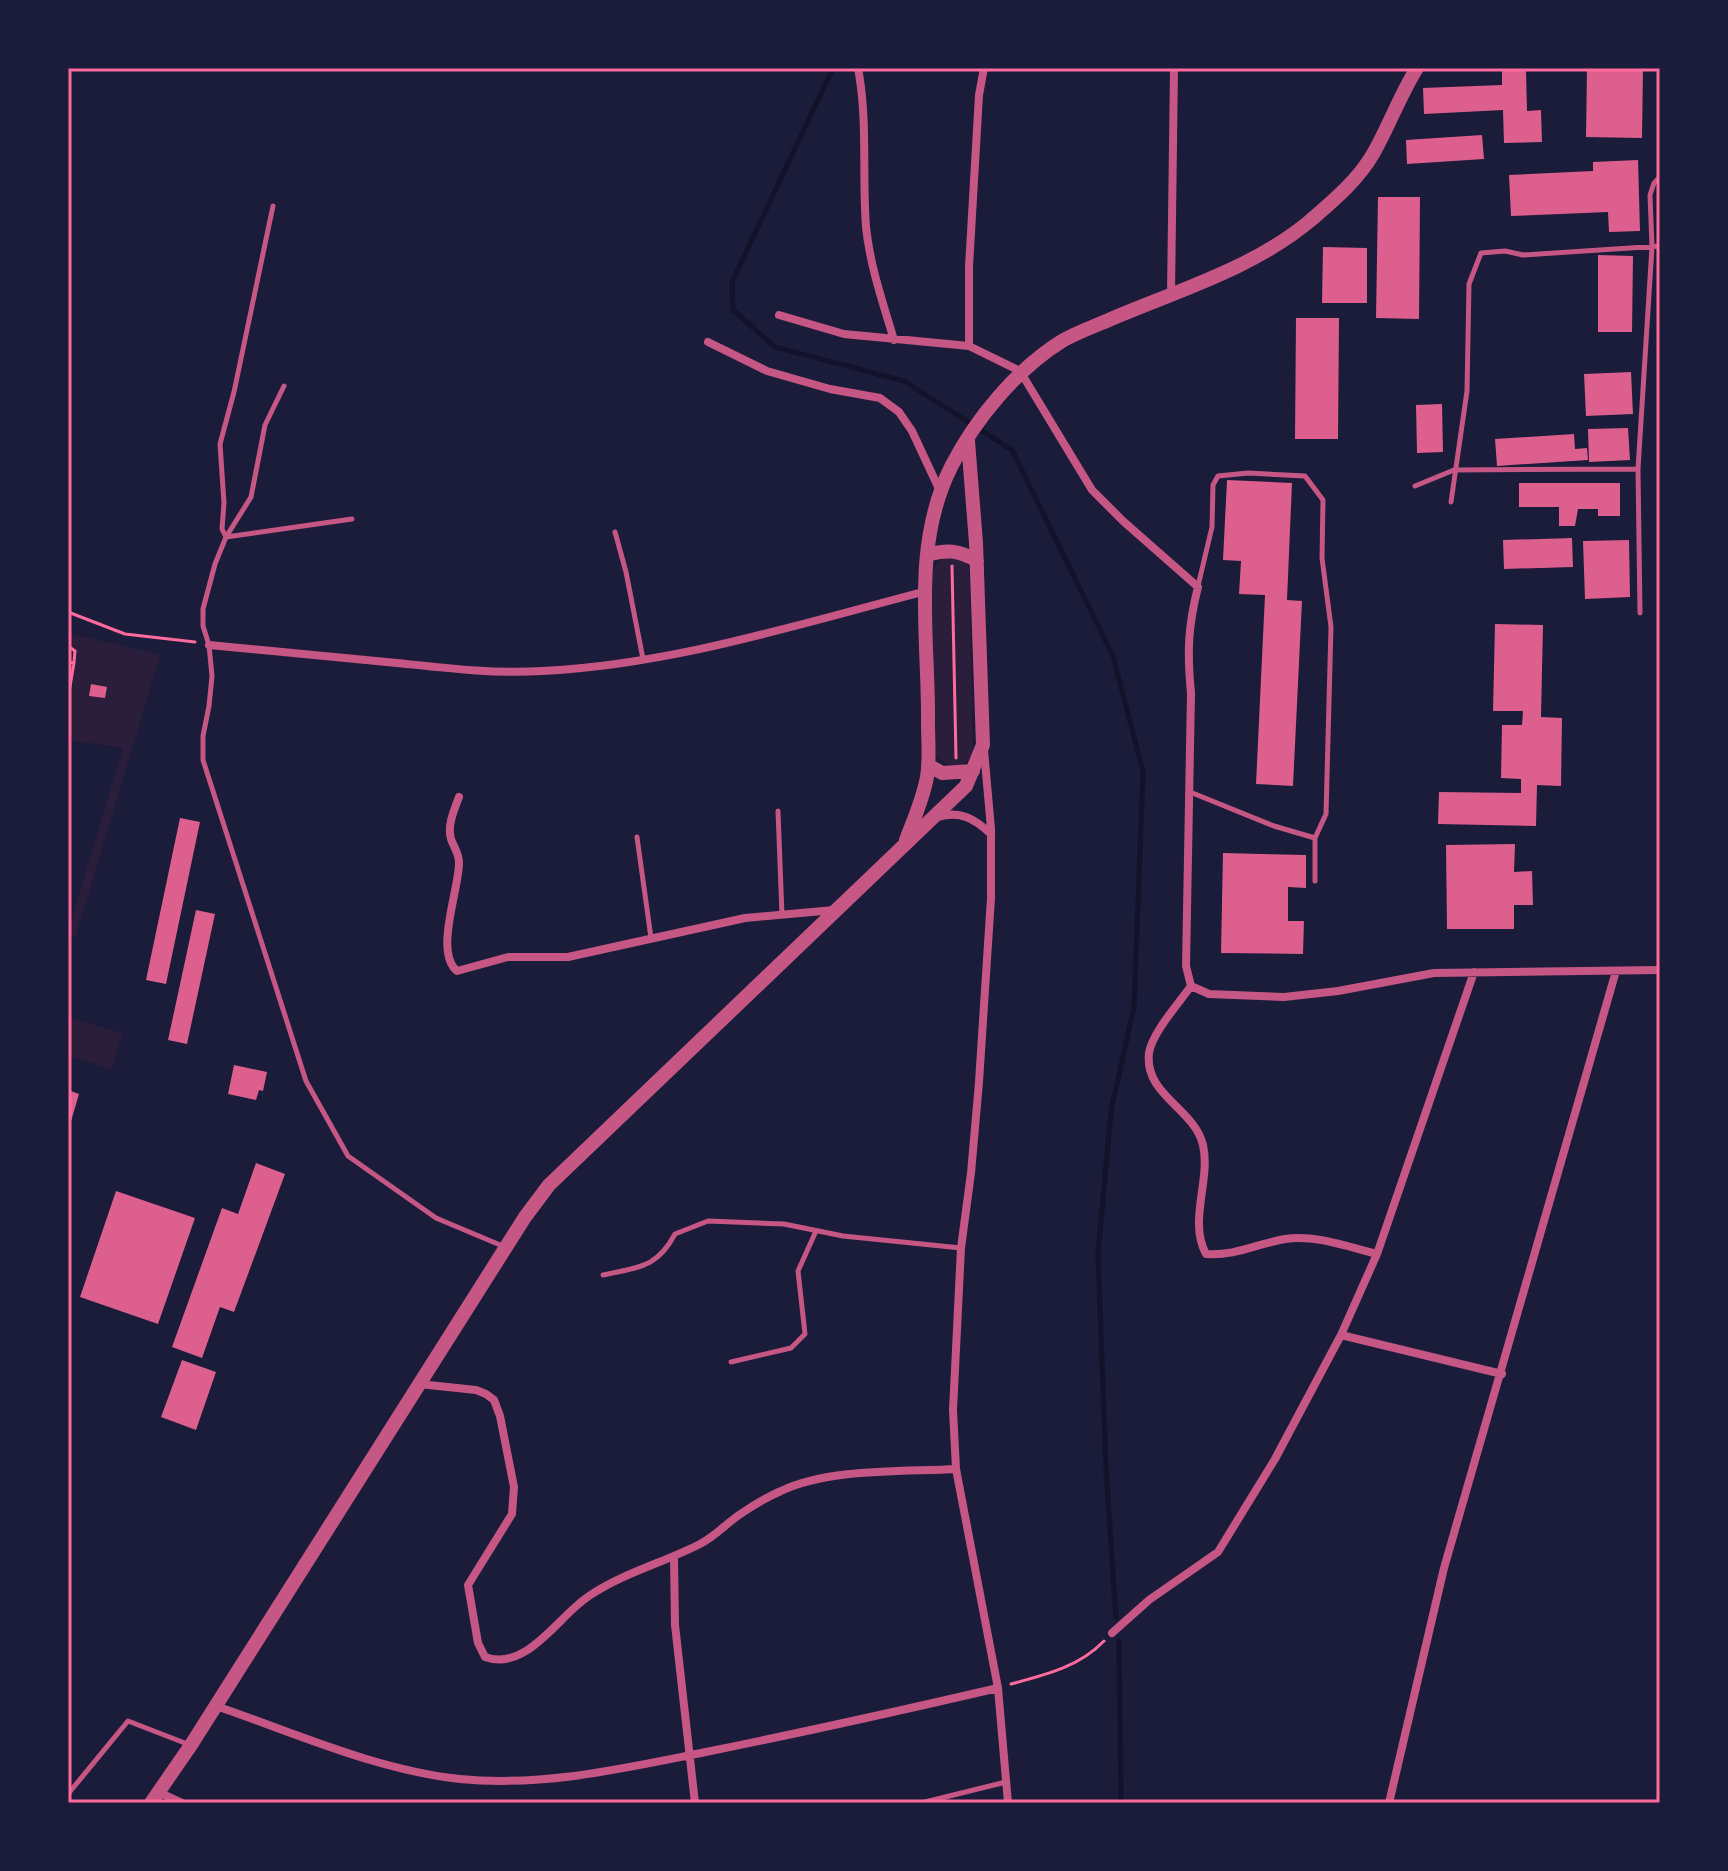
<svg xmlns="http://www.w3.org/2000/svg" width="1728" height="1871" viewBox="0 0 1728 1871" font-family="'Libre Baskerville',serif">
  <rect width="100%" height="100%" fill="#1b1b3a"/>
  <path fill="#2a1e3b" d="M946,557L961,560L969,567L973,753C964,771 947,769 936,755L932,573L938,562Z
    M68,633L160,655L76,936L68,941V931L123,748L68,740Z
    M68,1017L122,1033L112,1069L68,1056Z"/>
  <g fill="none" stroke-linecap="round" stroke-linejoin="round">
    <path stroke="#12122b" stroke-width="5" d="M833,68L732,282L733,310L775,347L904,381L1012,450L1113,656L1143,772L1134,1007L1111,1111L1098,1254L1106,1468L1116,1618
      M1119,1641L1121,1803"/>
  </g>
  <path fill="#dd5f8e" d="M1587,68H1643L1642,138L1586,137Z
    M1502,71H1526L1527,111L1541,110L1542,142L1504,143L1503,110L1424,114L1423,88L1502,85Z
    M1482,135L1484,159L1407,164L1406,140Z
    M1638,160L1640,231L1609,232L1608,212L1511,216L1509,175L1593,171V162Z
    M1378,197H1420L1419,319L1376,318Z
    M1323,247L1367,248V303H1322Z
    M1598,255L1633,256L1632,332H1598Z
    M1296,318H1339L1338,439H1295Z
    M1631,372L1633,414L1586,416L1584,374Z
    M1442,404L1443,452L1417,453L1416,405Z
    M1628,428L1630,460L1589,462L1588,429Z
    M1574,434L1575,449L1587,448L1588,460L1497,466L1495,439Z
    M1227,480L1292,483L1287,600L1302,601L1293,786L1256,784L1265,595L1239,594L1241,561L1223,560Z
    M1519,483H1620V516H1598V509H1578L1575,526H1559V507H1519Z
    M1572,538L1573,567L1504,569L1503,540Z
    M1629,540L1630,597L1585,599L1583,541Z
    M1495,624L1543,625L1541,717L1562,718L1561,786L1537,785L1536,826L1438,824L1439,792L1521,793V779L1501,778L1502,725H1522L1523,711H1493Z
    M91,684L107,687L105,698L89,696Z
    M180,818L200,822L166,984L146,980Z
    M1515,844L1514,872L1532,871L1533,905H1514V929H1447L1446,845Z
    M1223,853L1306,855V888L1288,887V921H1304L1303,954L1221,953Z
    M196,910L215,914L187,1044L168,1040Z
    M234,1065L267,1072L263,1091L259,1090L256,1100L228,1094Z
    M68,1090L79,1094L69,1128H68Z
    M256,1163L285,1174L234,1312L220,1307L202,1358L172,1347L222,1208L238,1214Z
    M116,1191L195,1218L158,1324L80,1297Z
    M182,1360L216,1372L196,1430L161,1417Z"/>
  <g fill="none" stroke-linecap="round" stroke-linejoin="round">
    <path stroke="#ff6b9d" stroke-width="3" d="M952,566L956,758
      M68,612L125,634L195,642
      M68,646L75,651L74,662
      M68,662L74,663L68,698
      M1011,1684C1045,1675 1079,1667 1104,1641"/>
    <path stroke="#c65784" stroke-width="5" d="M273,206L234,392L220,444L224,503L222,529L226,537L352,519
      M284,386L265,425L251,497L226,537L215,564L203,609V626L209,645L212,676L209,706L203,736V760L306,1081L348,1156L436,1218L505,1247
      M1415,486L1454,470L1638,469
      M1451,502L1467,391L1469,284L1481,253L1505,251L1523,255L1660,246
      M615,532L626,572L643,659
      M1198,586L1212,527L1213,485L1218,476L1248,473L1305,476L1323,500L1322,558L1331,627L1326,814L1315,838
      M1640,613L1638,469L1652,247L1650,195L1654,183L1660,177
      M1190,792L1274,826L1315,838V881
      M778,811L782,915
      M637,837L651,938
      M603,1275C639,1267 657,1268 675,1234L708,1221L784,1224L843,1236L961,1248
      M731,1362L791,1348L805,1334L798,1271L816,1231
      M68,1794L128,1721L190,1745
      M921,1803L1006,1782"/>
    <path stroke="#c65784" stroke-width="8" d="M858,68C868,121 862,174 866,227C870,266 883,303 894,340
      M1171,294L1174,68
      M779,315L844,334L969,346L1020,371L1092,490L1123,521L1198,587C1188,626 1187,653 1191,693L1186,966L1191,986L1209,994L1284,997L1338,991L1434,973L1660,970
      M708,342L767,371L830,389L880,398L899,412L912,431L940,491
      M969,346V267L979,95L984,68
      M209,645C271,651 334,657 397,663C445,668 494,674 542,671C671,665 799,624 923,592
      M984,750L991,829V898L979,1082L971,1173L961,1248L953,1410L956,1469L998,1688L1008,1803
      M459,797C454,810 447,826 451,839C454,848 459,853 459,863C459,890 434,952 457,971L508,957H568L745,918L834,910
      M938,817C960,810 975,819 991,834
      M1191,986C1179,1003 1152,1033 1149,1053C1144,1095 1194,1108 1203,1145C1211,1180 1188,1221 1206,1254C1236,1256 1256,1244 1285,1239C1314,1234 1349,1247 1377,1254
      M1341,1335L1502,1374
      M419,1384L476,1390L486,1394L494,1400L500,1416L514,1487L512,1514L468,1585L478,1643L485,1657C527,1672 558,1616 589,1596C623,1573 663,1563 700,1544C714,1537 726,1524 739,1515C752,1506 767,1497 781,1491C830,1468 902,1472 956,1469
      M674,1556L675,1625L695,1803
      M1112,1633L1149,1600L1218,1552L1275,1459L1341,1335L1377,1254L1474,972
      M216,1706C295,1733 376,1770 460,1779C542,1787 621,1769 701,1753C800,1733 899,1711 998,1688
      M158,1792L182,1803
      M1389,1803L1444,1568L1616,971"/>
    <path stroke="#c65784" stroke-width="14" d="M927,555C947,549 959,550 977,561
      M928,765L942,773L973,771
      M906,840C914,819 923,799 927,777C930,760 928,740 928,723C929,637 911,547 951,467C975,419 1017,369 1062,341C1077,332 1095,326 1111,319C1179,290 1254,268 1311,220C1333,201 1358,180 1373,154C1389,126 1400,95 1417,68
      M151,1803L191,1745L525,1217L549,1185L966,786L983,745L976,543L968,441"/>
  </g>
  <rect width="1728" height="1871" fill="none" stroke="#1b1b3a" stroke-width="140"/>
  <rect x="70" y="70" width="1588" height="1731" fill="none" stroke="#ff6b9d" stroke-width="3"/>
</svg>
